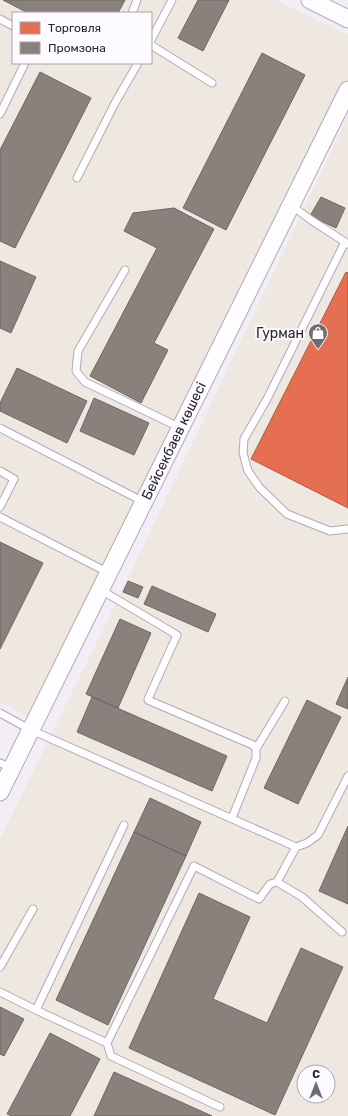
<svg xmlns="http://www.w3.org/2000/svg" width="348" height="1116" viewBox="0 0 348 1116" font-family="Rubik,sans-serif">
  <rect width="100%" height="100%" fill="#f3edf8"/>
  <path fill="#efe8e1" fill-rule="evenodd" d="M0,0H276L348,35V83L34,720L0,702ZM13,13H151V63H13Z
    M348,116V1116H0V839L130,574ZM304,1072H328V1096H304Z"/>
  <path fill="#e76f51" stroke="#ae5946" d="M346,272L348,273V508L251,459Z"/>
  <path fill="#8a817c" stroke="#6d6665" d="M3,0H125L118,13H28Z
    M198,0H229L203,51L178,38Z
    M262,53L305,75L226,230L183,208Z
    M40,72L91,98L15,248L0,241V150Z
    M321,197L345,208L336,228L310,216Z
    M174,208L214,229L154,343L168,350L141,403L90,376L157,248L124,231L133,213Z
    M0,261L36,277L11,333L0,328Z
    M17,368L87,401L67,443L0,411V403Z
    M94,398L149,423L134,455L80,431Z
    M0,542L43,563L0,649Z
    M128,581L143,587L138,598L123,592Z
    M152,586L216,614L208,632L144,604Z
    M120,619L151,633L118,708L86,694Z
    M348,677V709L336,704Z
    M92,697L227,756L212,791L77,732Z
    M307,700L341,717L298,804L264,788Z
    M150,798L201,822L186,856L134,832Z
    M348,826V904L319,891Z
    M134,832L186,856L108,1025L56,1000Z
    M199,893L250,917L213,999L267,1023L301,948L343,967L275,1115L129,1048Z
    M0,1007L24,1019L4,1056L0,1054Z
    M50,1033L100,1059L70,1116H12L7,1114Z
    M114,1072L212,1116H94Z"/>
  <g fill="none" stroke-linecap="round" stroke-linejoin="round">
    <g stroke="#afabb3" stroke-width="9">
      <path id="service" d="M132,13L137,0
        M0,19L13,26
        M151,40L172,0
        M151,45L212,83
        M0,114L25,63
        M77,178L115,103L138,63
        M291,205L311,220L348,244
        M345,242L267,399L244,439L243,453L248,471L260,488L287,514L330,531L348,529
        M125,270L78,351L76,371L85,382L181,428
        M0,428L144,502
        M0,471L14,479L0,507
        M0,517L109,573
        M101,590L177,635L148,699V700L253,745L256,749V758L232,818
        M0,713L31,730L296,847L307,843L318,835L348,776
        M256,749L285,701
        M0,763L12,768
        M277,882L296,847
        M0,967L33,909
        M0,992L36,1010L107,1043L111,1056L220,1107
        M36,1010L124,825
        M107,1043L194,866L259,899L270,884L277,882L302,897L342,932"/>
    </g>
    <g stroke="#afabb3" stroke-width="19">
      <path id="tertiary" d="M310,0L348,19
        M0,792L348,90"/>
    </g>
    <use href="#service" stroke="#fdfcfe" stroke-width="7"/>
    <use href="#tertiary" stroke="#fdfcfe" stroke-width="17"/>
  </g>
  <defs>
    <g id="shop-pin" transform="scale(1)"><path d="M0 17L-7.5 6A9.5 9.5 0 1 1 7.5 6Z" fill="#706c75" stroke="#fcfafe"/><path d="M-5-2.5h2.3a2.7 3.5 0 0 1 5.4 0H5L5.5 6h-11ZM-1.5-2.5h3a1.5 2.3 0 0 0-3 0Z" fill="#fff"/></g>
  </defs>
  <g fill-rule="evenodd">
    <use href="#shop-pin" x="318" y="333"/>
  </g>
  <g text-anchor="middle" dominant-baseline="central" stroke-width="4" stroke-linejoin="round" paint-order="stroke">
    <g font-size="14" fill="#2a262e" stroke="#fcfafe" text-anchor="end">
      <text x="304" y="333">Гурман</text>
    </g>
    <g font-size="14" fill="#2a262e" stroke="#fcfafe">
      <text transform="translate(174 441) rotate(-64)">Бейсекбаев көшесі</text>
    </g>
  </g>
  <rect x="12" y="12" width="140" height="52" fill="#fcfafe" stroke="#a8a5ab"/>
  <rect x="20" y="22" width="20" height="12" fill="#e76f51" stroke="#a8a5ab"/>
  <text x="48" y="32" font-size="12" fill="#2a262e">Торговля</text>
  <rect x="20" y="42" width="20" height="12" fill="#8a817c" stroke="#a8a5ab"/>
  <text x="48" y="52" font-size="12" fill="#2a262e">Промзона</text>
  <g transform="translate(316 1084)"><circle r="19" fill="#fcfafe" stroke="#a8a5ab"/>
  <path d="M0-3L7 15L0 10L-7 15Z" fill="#706c75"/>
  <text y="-6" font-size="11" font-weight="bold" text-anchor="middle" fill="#2a262e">С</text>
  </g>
</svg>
